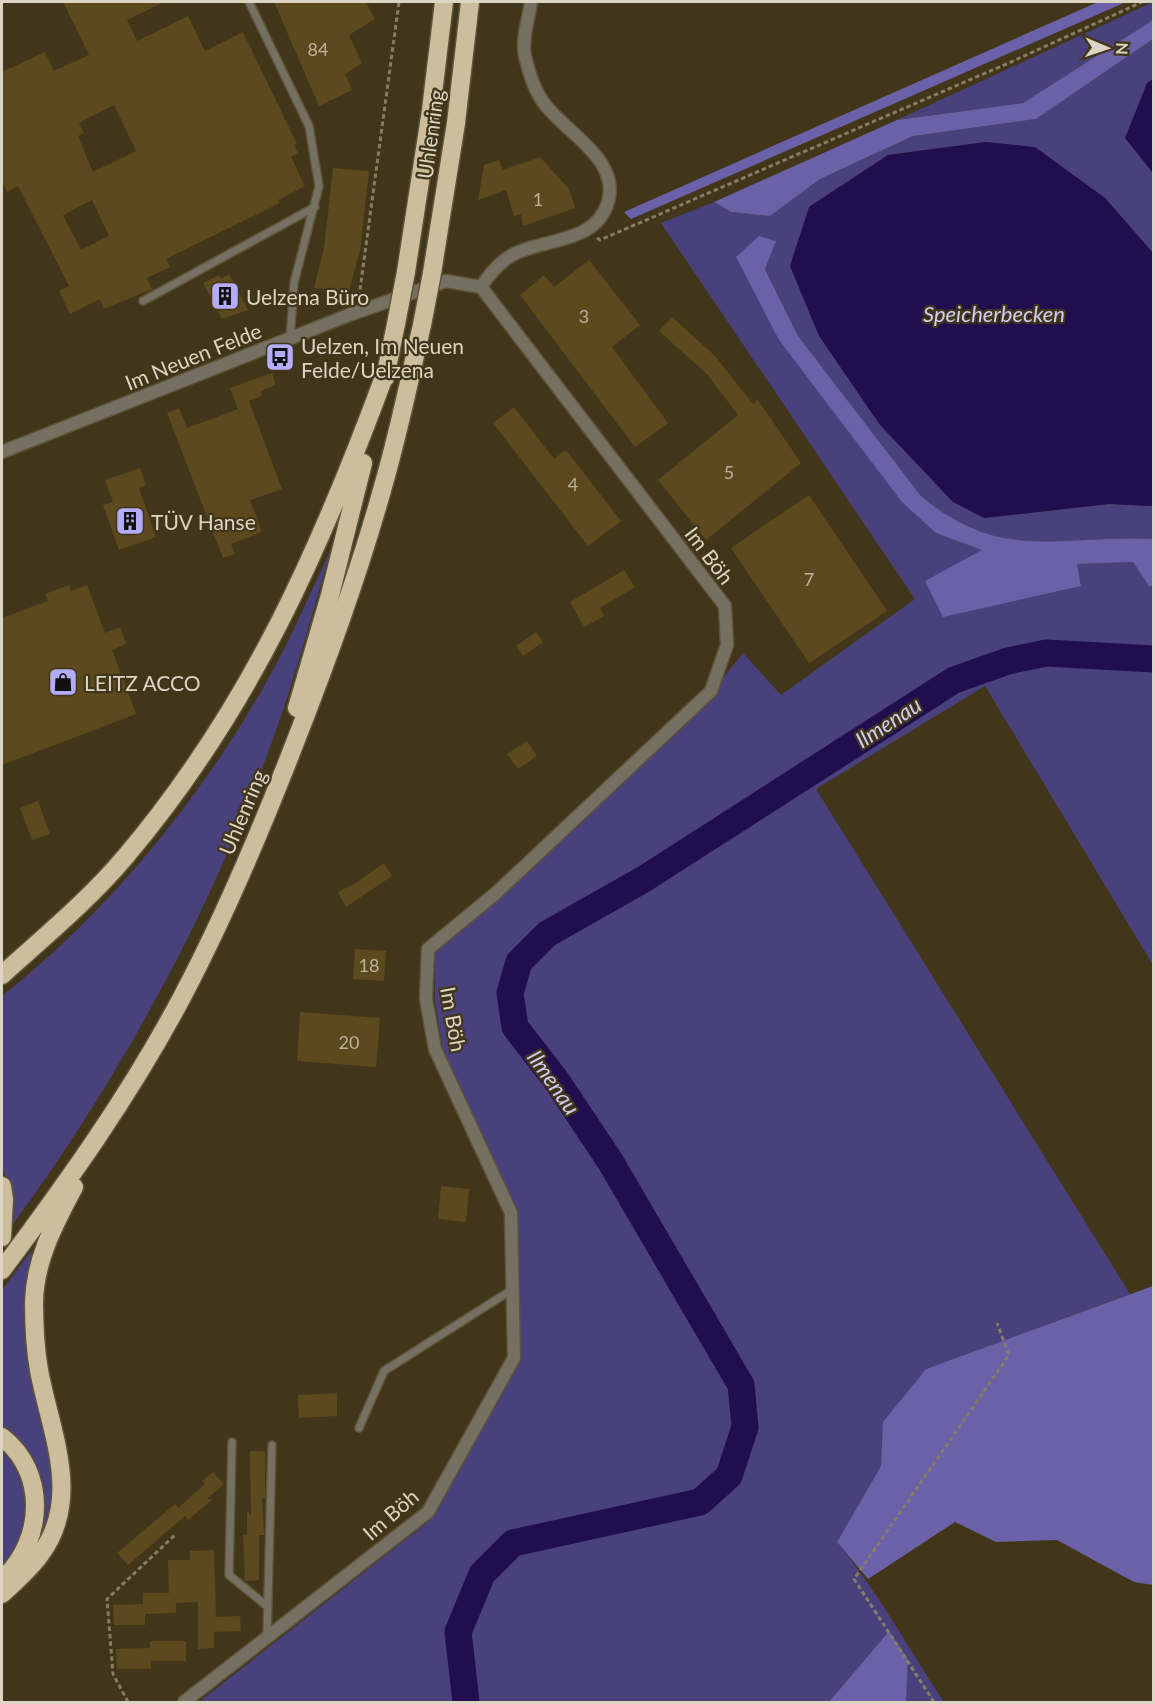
<svg xmlns="http://www.w3.org/2000/svg" width="1155" height="1704" viewBox="0 0 1155 1704" font-family="Lato,sans-serif">
  <rect width="100%" height="100%" fill="#413619"/>
  <path fill="#49417c" d="M1153,2V20L1023,103L897,120Z
    M1153,39V79L1147,83L1126,138L1153,173V253L1105,198L986,142L888,155L809,207L984,518L1109,504L1153,506V539C1059,534 1003,564 921,496L798,336L765,268L736,257L936,533L1081,585L1076,564L1133,562L1149,585L1153,586V965L985,686L816,789L1130,1294L926,1369L884,1422L881,1466L837,1542C878,1592 909,1649 944,1702H906L908,1659L889,1631L829,1702H199L429,1521L520,1356L515,1211L443,1050L435,1001V953L500,897L701,706L743,653L781,695L915,599L661,223L714,202L731,212L770,216L820,179L913,136L1036,119Z
    M332,547C315,603 300,660 281,716C219,897 124,1073 11,1227V1197L2,1166V996C102,917 188,814 253,705C284,655 307,600 332,547Z
    M32,1250C28,1279 23,1308 26,1337C34,1417 77,1466 36,1548L41,1526L22,1447L2,1427V1290Z
    M2,1447C34,1487 36,1528 2,1567Z"/>
  <path fill="#6a61a9" d="M1098,2H1126L631,219L624,212Z
    M1153,20V39L1036,119L913,136L820,179L770,216L731,212L714,202L897,120L1023,103Z
    M759,236L776,241L765,269L798,336L921,496C1003,564 1059,534 1153,539V586H1149L1133,562L1077,564L1081,586L943,617L925,581L982,550L936,533L902,502L779,340L736,257Z
    M1153,1286V1585L1134,1582L1057,1540L996,1542L955,1522L868,1579L837,1542L881,1466L883,1422L926,1369Z
    M889,1631L908,1659L906,1702H829Z"/>
  <path fill="#210e4f" d="M1153,79V173L1125,138L1147,83Z
    M986,142L1035,147L1105,198L1153,253V506L1109,504L984,518L953,502L880,425L819,336L790,266L809,207L888,155Z"/>
  <g fill="none" stroke-linecap="round" stroke-linejoin="round">
    <path stroke="#210e4f" stroke-width="27" d="M466,1702L458,1632L482,1574L513,1543L700,1502L729,1476L745,1427L741,1385L610,1161L556,1080L515,1027L510,993L519,962L547,934L644,879L954,680L1008,661L1046,653L1154,659"/>
  </g>
  <path fill="#5c4a1e" fill-rule="evenodd" d="M63,2H164L127,20L137,41L188,16L205,51L243,32L297,144L294,145L298,153L291,157L305,186L278,200L280,203L166,259L170,267L147,278L152,289L104,309L100,299L70,314L59,291L69,286L18,186L7,192L2,181V72L45,52L54,71L89,55ZM114,105L136,151L93,172L78,136L84,133L79,123ZM92,200L109,236L81,250L63,215Z
    M274,2H366L375,19L349,35L362,63L345,74L352,90L319,106Z
    M540,157L569,189L575,208L523,226L521,214L514,216L506,190L478,200L484,165L499,160L503,170Z
    M333,168L369,171L360,250L349,291L314,288L324,248Z
    M589,260L640,325L612,347L668,423L635,447L520,295L544,275L554,287Z
    M229,274L248,310L222,319L203,283L219,275L221,279Z
    M672,317L715,356L753,404L758,400L801,463L706,540L658,480L738,415L707,374L659,331Z
    M272,373L276,385L260,391L262,396L249,401L282,489L250,500L262,532L231,544L235,554L223,558L167,413L179,408L187,428L238,409L230,388Z
    M514,407L554,459L566,450L621,521L588,546L493,423Z
    M140,468L146,485L139,488L156,537L119,550L103,505L113,502L105,480Z
    M809,495L887,611L809,663L731,548Z
    M624,570L635,587L600,608L604,616L584,627L570,602Z
    M69,585L71,591L87,585L105,633L120,627L126,644L112,650L136,714L2,765V618L48,601L45,594Z
    M536,632L543,642L523,656L516,646Z
    M527,741L537,756L518,769L507,754Z
    M38,801L50,834L32,840L20,808Z
    M384,863L392,876L346,907L338,892L356,883Z
    M355,949L386,951L384,981L353,979Z
    M300,1012L380,1018L376,1067L297,1061Z
    M441,1186L469,1189L466,1222L438,1219Z
    M337,1393V1416L299,1418L298,1395Z
    M250,1451H265V1498H262L264,1535H259V1580L245,1581L243,1535H247V1511L251,1516Z
    M213,1472L224,1484L207,1499H213L188,1520L185,1516L128,1565L117,1553L175,1504L178,1508L205,1484L202,1481Z
    M214,1550L216,1617L240,1616L241,1631L214,1632V1648L198,1649V1602L176,1603V1613L145,1614V1625H114L113,1605L143,1604V1593H169L168,1560H190V1551Z
    M150,1641H186V1661H151V1669H117L116,1649L150,1648Z"/>
  <g fill="none" stroke-linecap="round" stroke-linejoin="round">
    <g stroke="#5d5338" stroke-width="10">
      <path id="lane" d="M249,2L309,126L319,186L294,283L290,339
        M143,301L315,207
        M359,1428L384,1371L513,1289
        M232,1442L229,1575L268,1607
        M267,1637L272,1445"/>
    </g>
    <g stroke="#5d5338" stroke-width="15">
      <path id="street" d="M2,452L349,315L446,281L481,287C488,276 497,265 509,257C540,237 595,246 608,202C621,157 561,131 541,99C534,88 528,69 525,56C521,41 529,17 531,2
        M184,1702L428,1512L514,1358L511,1213L435,1049L426,999L428,949L496,893L711,691L727,645L725,606L481,287"/>
    </g>
    <g stroke="#5d5338" stroke-width="21">
      <path id="highway" d="M406,272L431,110L444,2
        M432,273L456,123L470,2
        M385,378L396,324
        M297,708L330,595L363,463
        M2,975C44,937 89,900 126,856C251,708 322,546 388,366
        M2,1186L4,1199L2,1237
        M2,1270C67,1183 130,1095 181,999C225,916 262,828 296,740C329,656 360,570 384,483C399,431 410,377 422,325
        M2,1437C47,1472 44,1539 5,1577
        M2,1594C15,1582 29,1570 40,1555C83,1498 50,1431 39,1370C35,1348 34,1325 34,1302C35,1259 55,1223 74,1187"/>
    </g>
    <path stroke="#867d65" stroke-width="3" stroke-dasharray="4.5 3" stroke-linecap="butt" d="M597,238L600,240L1011,62L1142,2
      M359,297L399,2
      M128,1702L113,1674L107,1599L176,1534
      M934,1702L854,1579L1009,1355L997,1323"/>
    <use href="#lane" stroke="#767063" stroke-width="7"/>
    <use href="#street" stroke="#767063" stroke-width="12"/>
    <use href="#highway" stroke="#ccbe9d" stroke-width="18"/>
    <g stroke="#5d5338" stroke-width="21" stroke-linecap="butt">
      <path id="highway-bridge" d="M396,324L406,272
        M422,325L432,273"/>
    </g>
    <use href="#highway-bridge" stroke="#ccbe9d" stroke-width="18"/>
  </g>
  <defs>
    <g id="building-square" transform="scale(1.5)"><rect x="-9" y="-9" width="18" height="18" rx="4" fill="#b4acf9" stroke="#413619"/><path d="M-4-6H4V6H1V3H-1V6H-4ZM-2.5-4.3h1.7v1.8h-1.7ZM.8-4.3h1.7v1.8H.8ZM-2.5-1h1.7V.8h-1.7ZM.8-1h1.7V.8H.8Z" fill="#111"/></g>
    <g id="bus-square" transform="scale(1.5)"><rect x="-9" y="-9" width="18" height="18" rx="4" fill="#b4acf9" stroke="#413619"/><path d="M-5-6H5V4H4V6H2V4H-2V6H-4V4H-5ZM-3.5-4V0h7V-4ZM-3.5 1.2v1.5H-2V1.2ZM2 1.2v1.5H3.5V1.2Z" fill="#111"/></g>
    <g id="shop-square" transform="scale(1.5)"><rect x="-9" y="-9" width="18" height="18" rx="4" fill="#b4acf9" stroke="#413619"/><path d="M-5-2.5h2.3a2.7 3.5 0 0 1 5.4 0H5L5.5 6h-11ZM-1.5-2.5h3a1.5 2.3 0 0 0-3 0Z" fill="#111"/></g>
  </defs>
  <g fill-rule="evenodd">
    <use href="#building-square" x="225" y="296"/>
    <use href="#bus-square" x="280" y="357"/>
    <use href="#building-square" x="130" y="521"/>
    <use href="#shop-square" x="63" y="682"/>
  </g>
  <g text-anchor="middle" dominant-baseline="central" stroke-width="4.5" stroke-linejoin="round" paint-order="stroke">
    <g font-size="18" fill="#bcb29a">
      <text x="318" y="49">84</text>
      <text x="538" y="199">1</text>
      <text x="584" y="316">3</text>
      <text x="729" y="472">5</text>
      <text x="573" y="484">4</text>
      <text x="809" y="579">7</text>
      <text x="369" y="965">18</text>
      <text x="349" y="1042">20</text>
    </g>
    <g font-size="21" fill="#dcd5c4" stroke="#413619">
      <text transform="translate(430 134) rotate(-82)">Uhlenring</text>
      <text transform="translate(193 356) rotate(-22)">Im Neuen Felde</text>
      <text transform="translate(710 555) rotate(53)">Im Böh</text>
      <text transform="translate(242 812) rotate(-67)">Uhlenring</text>
      <text transform="translate(454 1019) rotate(80)">Im Böh</text>
      <text transform="translate(390 1514) rotate(-41)">Im Böh</text>
    </g>
    <g font-size="21" fill="#dcd5c4" stroke="#413619" text-anchor="start">
      <text x="246" y="296">Uelzena Büro</text>
      <text x="301" y="345">Uelzen, Im Neuen<tspan x="301" dy="24">Felde/Uelzena</tspan></text>
      <text x="151" y="521">TÜV Hanse</text>
      <text x="84" y="682">LEITZ ACCO</text>
    </g>
    <g font-size="22" font-style="italic" fill="#cfcdf6" stroke="#413619">
      <text x="994" y="313">Speicherbecken</text>
      <text transform="translate(888 722) rotate(-33)">Ilmenau</text>
      <text transform="translate(554 1082) rotate(55)">Ilmenau</text>
    </g>
  </g>
  <rect width="1155" height="1704" fill="none" stroke="#dcd5c4" stroke-width="6"/>
  <g transform="translate(1107 48) rotate(92)" stroke="#413619" stroke-width="4.5" paint-order="stroke">
  <path d="M0-4.5L10 22L0 15L-10 22Z" fill="#dcd5c4"/>
  <text y="-9" font-size="16" font-weight="bold" text-anchor="middle" fill="#dcd5c4">N</text>
  </g>
</svg>
